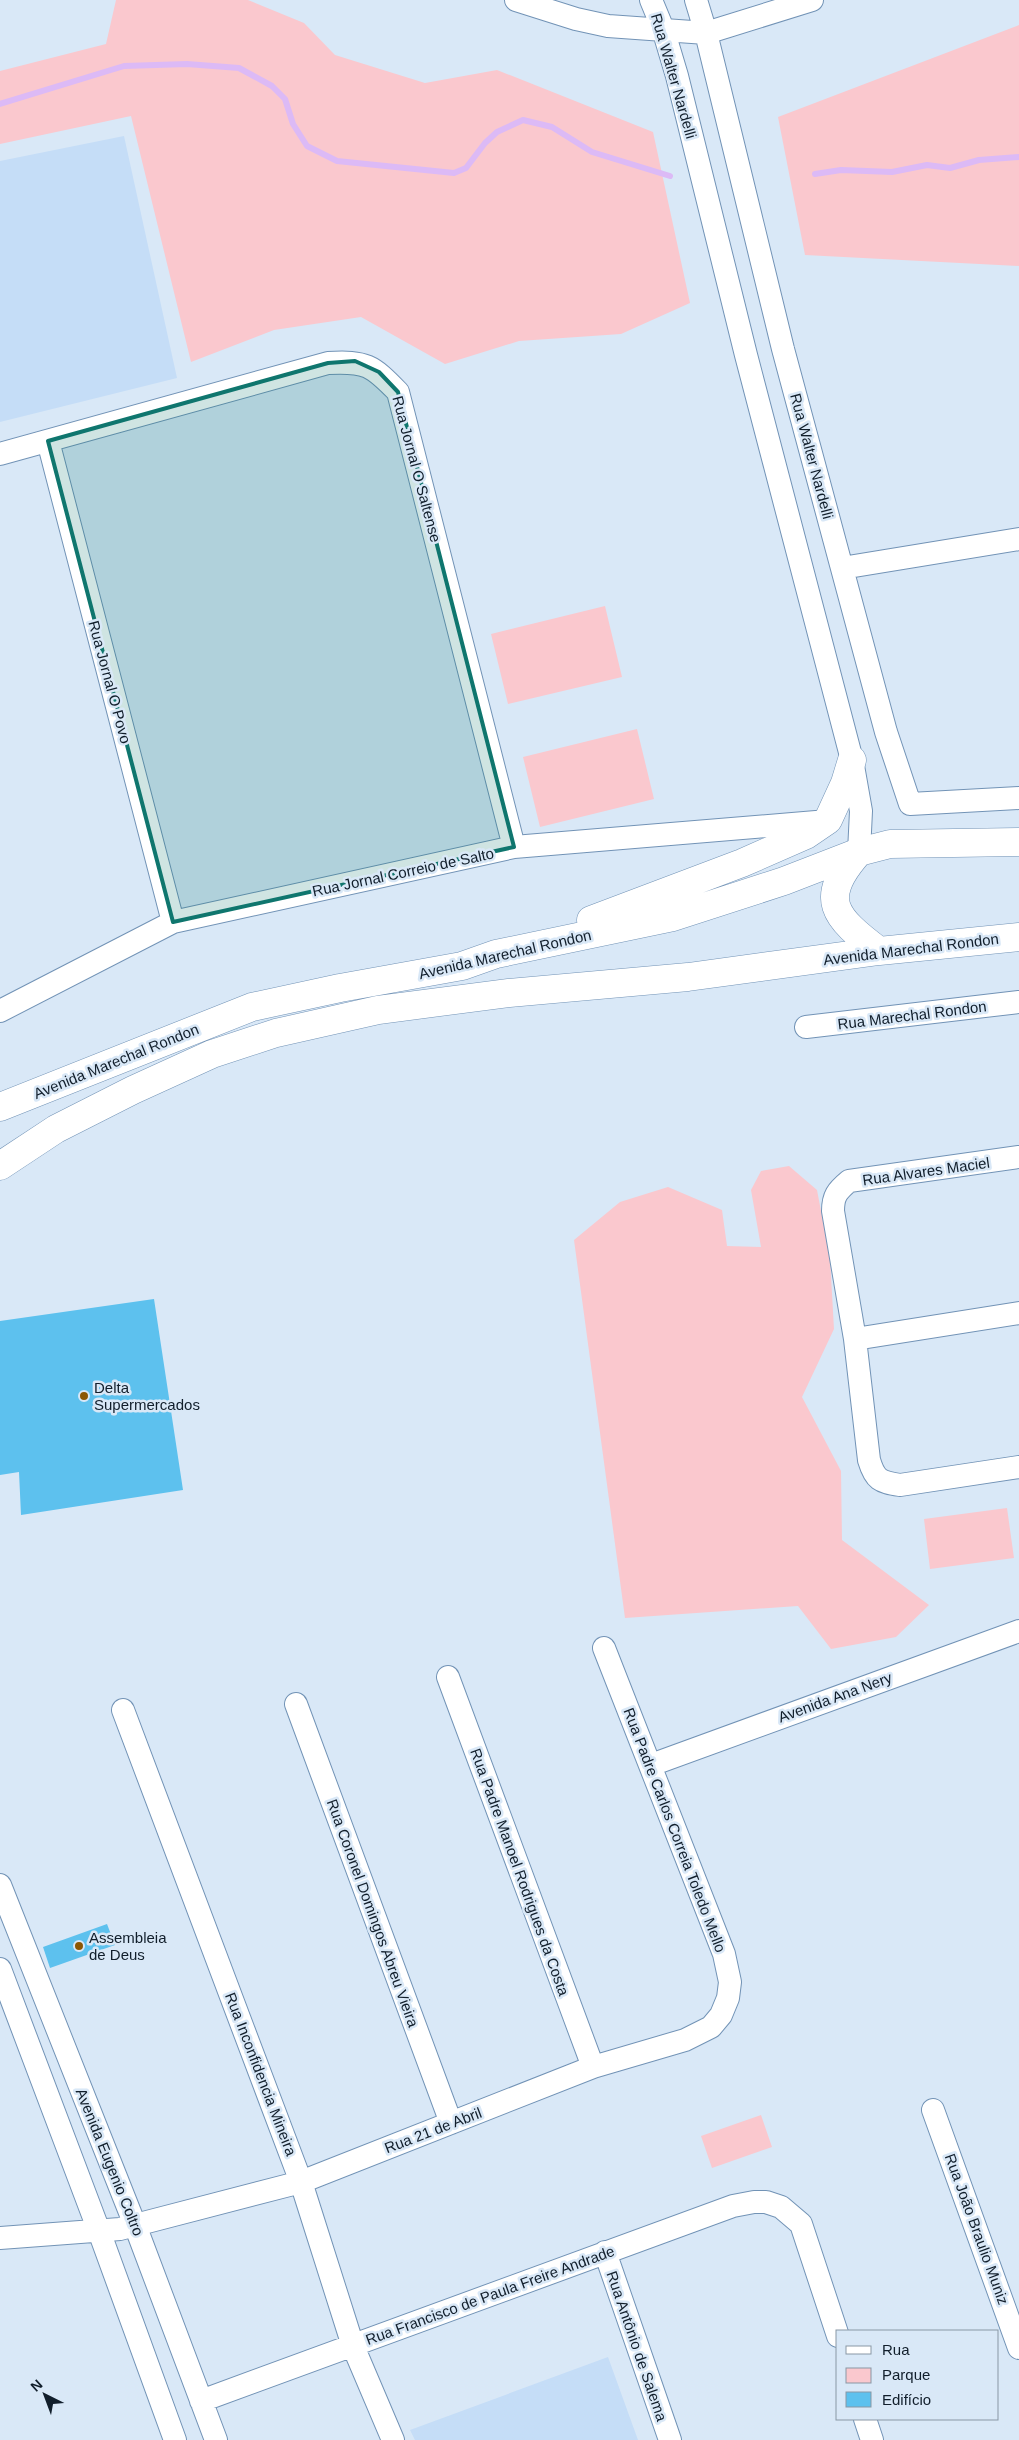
<svg xmlns="http://www.w3.org/2000/svg" width="1019" height="2440" viewBox="0 0 1019 2440" font-family="Helvetica,sans-serif">
  <rect width="100%" height="100%" fill="#d9e8f7"/>
  <path fill="#c5ddf7" d="M124,136L177,378L0,422V161Z
    M608,2357L638,2440H415L410,2430Z"/>
  <path fill="#fac8ce" d="M116,0H248L304,23L335,55L425,83L497,70L653,132L690,303L621,334L519,341L445,364L361,317L274,330L191,362L131,116L0,144V71L106,44Z
    M1019,25V266L805,255L778,117Z
    M605,606L622,677L508,704L491,634Z
    M637,729L654,799L540,827L523,757Z
    M789,1166L817,1190L830,1258L834,1329L802,1397L841,1471L842,1540L929,1605L896,1637L831,1649L798,1606L625,1618L574,1240L620,1202L668,1187L722,1210L727,1246L761,1247L751,1190L761,1171Z
    M1007,1508L1014,1558L930,1569L924,1519Z
    M761,2115L772,2147L712,2168L701,2136Z"/>
  <g fill="none" stroke-linecap="round" stroke-linejoin="round">
    <path stroke="#dcbaf6" stroke-width="6" d="M0,104L124,66L187,64L239,68L272,86L285,99L293,124L307,146L337,161L454,173L466,168L485,143L497,132L523,120L552,127L592,152L670,176
      M815,174L841,170L892,172L927,165L950,168L979,160L1019,157"/>
  </g>
  <path fill="#5dc1ee" d="M154,1299L183,1490L21,1515L19,1472L0,1475V1321Z
    M107,1924L115,1945L50,1968L43,1947Z"/>
  <g fill="none" stroke-linecap="round" stroke-linejoin="round">
    <g stroke="#7293b6" stroke-width="24">
      <path id="minor" d="M516,0L576,19L608,26L706,33L812,0
        M651,0L663,29L677,76L746,355L852,760L861,811L859,852
        M696,0L706,33L783,349L886,732L910,804L1019,798
        M48,441L173,922
        M0,454L328,363C366,361 372,365 398,392L514,847
        M842,568L1019,539
        M0,1011L173,922L514,847L828,821
        M806,1027L1019,1002
        M1019,1157L849,1181C837,1191 833,1196 833,1211L855,1339L869,1460C875,1480 880,1482 900,1485L1019,1467
        M855,1339L1019,1313
        M448,1677L593,2067
        M296,1704L451,2123
        M123,1710L301,2182L353,2346L393,2440
        M651,1765L1019,1631
        M0,1885L135,2225L216,2440
        M0,1969L99,2231L175,2440
        M933,2110L1019,2348
        M0,2238L120,2229L301,2182L593,2067L685,2040L711,2027L721,2015L728,1998L730,1982L724,1954L604,1648
        M605,2252L670,2440
        M201,2401L733,2206L754,2202H766L781,2207L801,2224L838,2336
        M865,2419L872,2440"/>
    </g>
    <g stroke="#7293b6" stroke-width="29">
      <path id="major" d="M859,852C817,899 834,917 879,951
        M591,920L742,863L806,835L828,820L845,783L852,760
        M0,1107L252,1007L340,988L462,966L496,954L673,917L784,881L859,852L890,844L1019,842
        M0,1166L56,1129L133,1090L212,1054L276,1033L378,1010L509,993L688,977L879,951L1019,937"/>
    </g>
    <use href="#minor" stroke="#fff" stroke-width="22"/>
    <use href="#major" stroke="#fff" stroke-width="28"/>
  </g>
  <path fill="#0f766e" fill-opacity="0.2" stroke="#0f766e" stroke-width="4" stroke-linejoin="round" d="M355,361L379,372L398,392L514,847L173,922L48,441L328,363Z"/>
  <g fill="#8b5703" stroke="#d9e8f7" stroke-width="2">
    <circle cx="84" cy="1396" r="5"/>
    <circle cx="79" cy="1946" r="5"/>
  </g>
  <g text-anchor="middle" dominant-baseline="central" stroke-width="5" stroke-linejoin="round" paint-order="stroke">
    <g font-size="15" fill="#111e2b" stroke="#d9e8f7">
      <text transform="translate(674 76) rotate(74)">Rua Walter Nardelli</text>
      <text transform="translate(812 456) rotate(75)">Rua Walter Nardelli</text>
      <text transform="translate(417 469) rotate(75)">Rua Jornal O Saltense</text>
      <text transform="translate(110 682) rotate(75)">Rua Jornal O Povo</text>
      <text transform="translate(403 872) rotate(-12)">Rua Jornal Correio de Salto</text>
      <text transform="translate(911 949) rotate(-7)">Avenida Marechal Rondon</text>
      <text transform="translate(505 954) rotate(-13)">Avenida Marechal Rondon</text>
      <text transform="translate(912 1015) rotate(-7)">Rua Marechal Rondon</text>
      <text transform="translate(116 1061) rotate(-22)">Avenida Marechal Rondon</text>
      <text transform="translate(926 1171) rotate(-8)">Rua Alvares Maciel</text>
      <text transform="translate(835 1697) rotate(-20)">Avenida Ana Nery</text>
      <text transform="translate(675 1830) rotate(69)">Rua Padre Carlos Correia Toledo Mello</text>
      <text transform="translate(520 1872) rotate(70)">Rua Padre Manoel Rodrigues da Costa</text>
      <text transform="translate(373 1913) rotate(70)">Rua Coronel Domingos Abreu Vieira</text>
      <text transform="translate(261 2074) rotate(69)">Rua Inconfidencia Mineira</text>
      <text transform="translate(433 2130) rotate(-21)">Rua 21 de Abril</text>
      <text transform="translate(110 2162) rotate(68)">Avenida Eugenio Coltro</text>
      <text transform="translate(977 2229) rotate(70)">Rua João Braulio Muniz</text>
      <text transform="translate(490 2295) rotate(-20)">Rua Francisco de Paula Freire Andrade</text>
      <text transform="translate(637 2346) rotate(71)">Rua Antônio de Salema</text>
    </g>
    <g font-size="15" fill="#111e2b" stroke="#d9e8f7" text-anchor="start">
      <text x="94" y="1387">Delta<tspan x="94" dy="17">Supermercados</tspan></text>
      <text x="89" y="1937">Assembleia<tspan x="89" dy="17">de Deus</tspan></text>
    </g>
  </g>
  <rect x="836" y="2330" width="162" height="90" fill="#d9e8f7" stroke="#8997a5"/>
  <rect x="846" y="2346" width="25" height="8" fill="#ffffff" stroke="#8997a5"/>
  <text x="882" y="2355" font-size="15" fill="#111e2b">Rua</text>
  <rect x="846" y="2368" width="25" height="15" fill="#fac8ce" stroke="#8997a5"/>
  <text x="882" y="2380" font-size="15" fill="#111e2b">Parque</text>
  <rect x="846" y="2392" width="25" height="15" fill="#5dc1ee" stroke="#8997a5"/>
  <text x="882" y="2405" font-size="15" fill="#111e2b">Edifício</text>
  <g transform="translate(45 2395) rotate(318)" stroke="#d9e8f7" stroke-width="4" paint-order="stroke">
  <path d="M0-4L9 19L0 12L-9 19Z" fill="#111e2b"/>
  <text y="-8" font-size="14" font-weight="bold" text-anchor="middle" fill="#111e2b">N</text>
  </g>
</svg>
